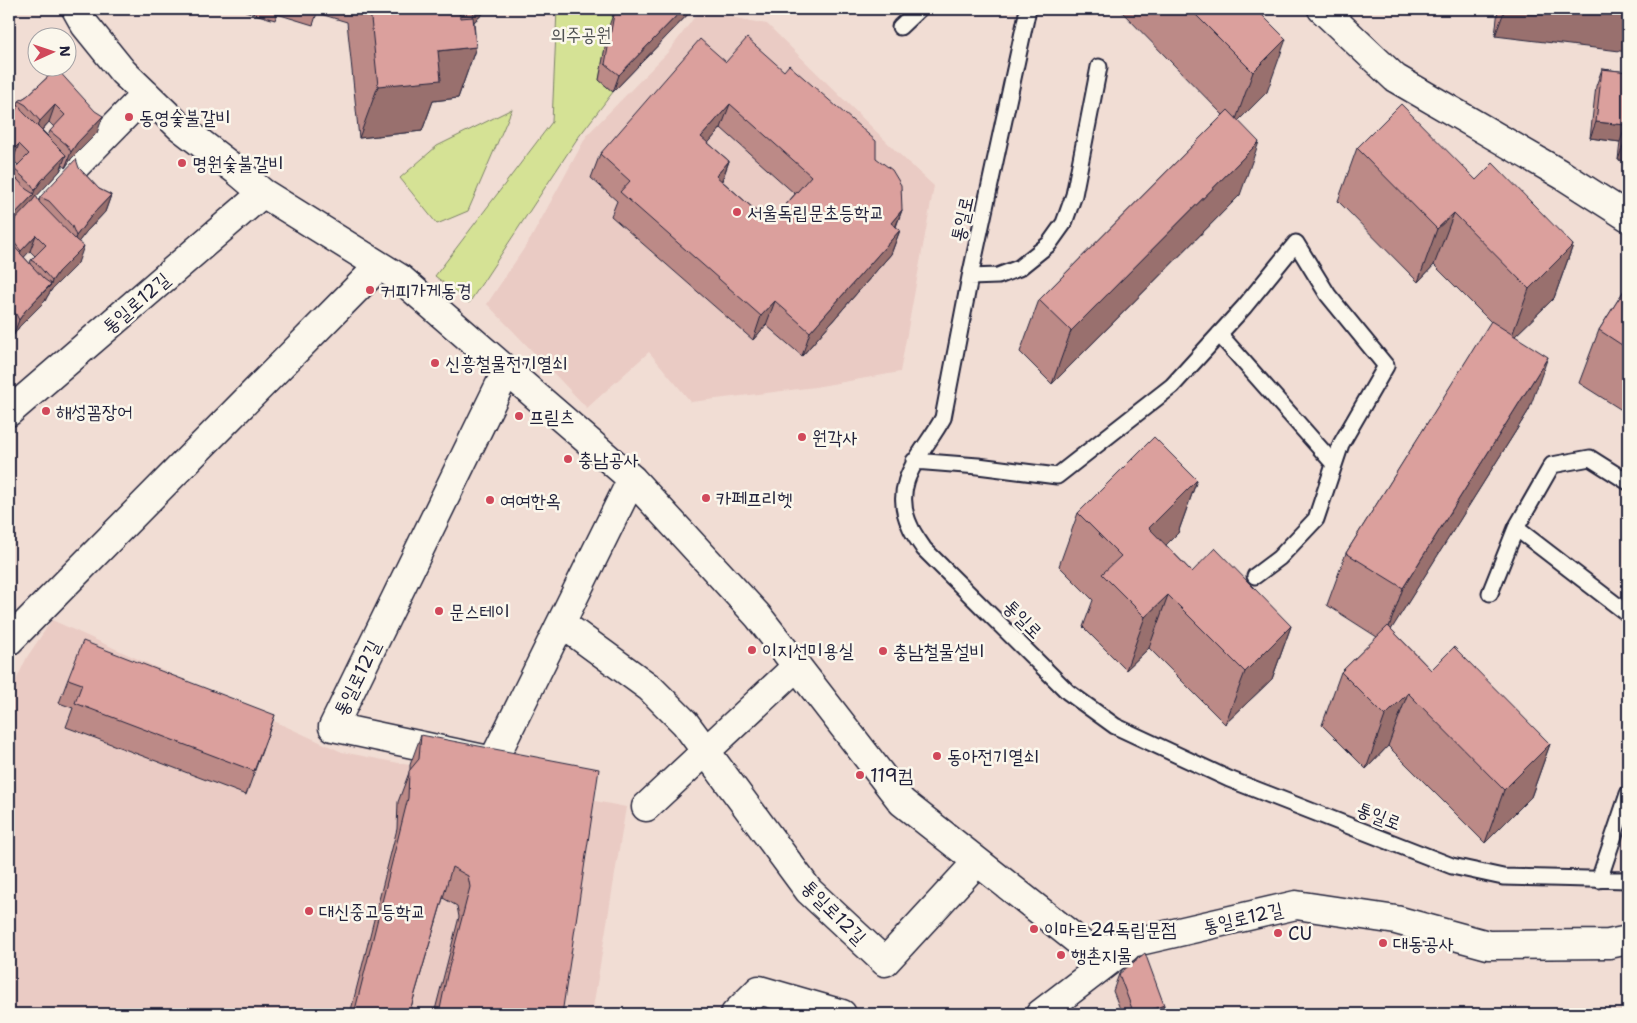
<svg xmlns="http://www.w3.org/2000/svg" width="1637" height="1023" viewBox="0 0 1637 1023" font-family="'Shantell Sans','Poor Story',sans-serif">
  <rect width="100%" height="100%" fill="#f1ddd4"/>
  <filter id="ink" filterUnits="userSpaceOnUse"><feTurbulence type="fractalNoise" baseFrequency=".02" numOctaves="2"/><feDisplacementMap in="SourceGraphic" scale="10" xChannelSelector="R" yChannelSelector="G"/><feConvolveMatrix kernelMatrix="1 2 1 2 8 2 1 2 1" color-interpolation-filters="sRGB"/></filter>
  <g filter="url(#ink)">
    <path fill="#eacbc4" d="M699,11L767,24L897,152L934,186L900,372L815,387L691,402L649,352L587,408L487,304L531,238L587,135L669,51Z
      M52,620L342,752L626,807L592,1014H9V695L27,657Z"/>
    <path fill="#d5e295" stroke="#7c8268" d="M557,9H622L609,26L599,80L613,92L577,139L469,303L435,276L552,122Z
      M512,109L468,211L437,224L400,178L437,146Z"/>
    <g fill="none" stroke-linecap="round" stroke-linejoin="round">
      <g stroke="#22223b" stroke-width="19">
        <path id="service" d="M1028,9L970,277L943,418C924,453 889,482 910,526C913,534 919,541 924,549L1068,692L1115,726L1229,779L1452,866L1503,877L1628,880
          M900,27L919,9
          M970,277L998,276L1019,268L1049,244L1064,223L1074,195L1099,67
          M1219,334L1334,464
          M914,461L978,466L1057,476L1172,386L1244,307L1296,243L1328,295L1386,366L1341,444L1316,519L1279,558L1255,576
          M1516,528L1628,614
          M1490,593L1516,528L1552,465L1590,458L1628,482
          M1599,880L1628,794"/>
      </g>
      <g stroke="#22223b" stroke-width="31">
        <path id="minor" d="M76,9L85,25L123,72L180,127L237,171L263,193L401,279L632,479L758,616L902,802L1092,952L1296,905L1396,920L1488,945L1609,944L1628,940
          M1322,9L1395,78L1564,176L1628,217
          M9,234L146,94
          M507,370L333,727L493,761L632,479
          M9,412L263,193
          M561,623L650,688L685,723L809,891L885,962L977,862
          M9,641L379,266
          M646,807L797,666
          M735,1014L759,990L842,1014
          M1040,1014L1126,948"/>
      </g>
      <use href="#service" stroke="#fbf7ec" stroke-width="15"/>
      <use href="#minor" stroke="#fbf7ec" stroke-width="28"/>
    </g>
    <path fill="#bc8a87" stroke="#22223b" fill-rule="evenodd" d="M246,9H430V10L447,9H487L486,11L474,22L476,47L458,98L433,101L422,131L359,138L347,22L317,13L313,25L277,14L275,20L245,11Z
      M615,9H693L613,92L599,80L609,26Z
      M1119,9H1256L1267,92L1238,121L1240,195L1052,384L1020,352L1039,300L1223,115Z
      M1498,9H1628L1495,36Z
      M726,62L876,158L902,210L896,227L900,230L891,254L802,356L766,325L753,340L611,216L617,201L591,178L600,154ZM721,128L795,194L770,223L722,181L729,161L708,143Z
      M1602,69L1628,72V161L1618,160L1620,142L1590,138L1596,86Z
      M50,75L97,133L71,159L65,168L63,165L60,171L36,196L39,201L40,197L79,168L99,189L111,195L105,212L86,232L78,242V263L52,289L47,297L45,301L19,327L13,336L9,329V170L12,174L14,169L18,165L13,160L14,113L19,101L27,96ZM49,122L54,127L50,131L48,136L42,130ZM30,251L35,256L31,260L30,264L24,257Z
      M1357,148L1476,180L1573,245L1554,298L1515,336L1529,410L1391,629L1431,670L1550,744L1531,797L1485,843L1388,746L1366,769L1322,725L1341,672L1377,637L1327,605L1346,553L1491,322L1434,265L1418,282L1338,201Z
      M1628,284V414L1579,383L1599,330Z
      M1197,480L1178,533L1166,545L1192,572L1291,626L1272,679L1225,724L1149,648L1126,670L1083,627L1093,600L1059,566L1078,513Z
      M68,679L275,715L246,795L66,727L73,708L59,703Z
      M421,735L562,1014H434L459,917L457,906L443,898L409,1014H350L397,829L398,802L410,770V765Z
      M1119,974L1164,1005L1161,1014H1122L1113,991Z"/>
    <path fill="#99706e" stroke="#22223b" d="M475,9H487L486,11L468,27Z
      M683,9H693L613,92L619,75Z
      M1505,9H1628V52L1495,36Z
      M1286,39L1267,92L1234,125L1253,72Z
      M476,47L458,98L433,101L422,131L359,138L378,86L438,51Z
      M730,104L721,128L693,161L701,137Z
      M55,105L49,122L34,138L40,121Z
      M103,116L97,133L71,159L65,168L71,152L77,143Z
      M1596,122L1626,125L1620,142L1590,138Z
      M1259,142L1240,195L1052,384L1071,331Z
      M1624,143L1628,144V161L1618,160Z
      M19,144L13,160L9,165V154Z
      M66,155L60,171L35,198L30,205L9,230V220L33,195L35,190L41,181Z
      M729,161L720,185L716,176Z
      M111,195L105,212L86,232L70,253L76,236L92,215Z
      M902,210L893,233L891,223Z
      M1454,213L1434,265L1418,282L1437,229Z
      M900,230L891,254L802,356L810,332Z
      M36,235L30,251L15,267L21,251Z
      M1573,245L1554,298L1510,341L1529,289Z
      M84,246L78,263L52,289L47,297L45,301L19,327L13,336L19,320L25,311L51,285L52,281L58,272Z
      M775,301L766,325L753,340L761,316Z
      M1548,357L1529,410L1384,641L1403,588Z
      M1197,480L1178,533L1130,581L1149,528Z
      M1168,595L1149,648L1126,670L1145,617Z
      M1291,626L1272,679L1225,724L1245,672Z
      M1408,693L1388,746L1366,769L1385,716Z
      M1550,744L1531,797L1485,843L1504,790Z
      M1164,1005L1161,1014H1140Z"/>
    <path fill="#dba09d" stroke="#22223b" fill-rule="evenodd" d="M370,9H430V10L447,9H459L460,18L473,17L476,47L438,51L441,80L378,86Z
      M615,9H683L619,75L605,64Z
      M1190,9H1256L1286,39L1253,72Z
      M747,38L784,71L789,65L876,141V158L892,170L901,185L902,210L891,223L900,230L810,332L775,301L761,316L620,192L630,181L600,154L700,39L726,62ZM730,104L811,176L770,223L716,176L729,161L701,137Z
      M54,68H56L95,111L103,116L77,143L71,152L67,145L50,131L65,115L55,105L40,121L26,105L19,101L27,96L50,75Z
      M1602,69L1628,72V144L1624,143L1626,125L1596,122Z
      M1401,104L1476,180L1493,163L1573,245L1529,289L1454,213L1437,229L1357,148Z
      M19,105L23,112L66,155L41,181L35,190L31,184L14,169L29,154L19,144L9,154V117L14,113Z
      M1228,110L1259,142L1071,331L1039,300Z
      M76,159L79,168L99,189L111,195L92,215L76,236L72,226L49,201L40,197Z
      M9,170L26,189L34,194L9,220Z
      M36,196L40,203L76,240L84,246L58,272L52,281L37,264L31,260L46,245L36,235L21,251L9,236V226L30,204Z
      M9,241L44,279L51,284L25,311L19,320L16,314L9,308V288L13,283L9,279Z
      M1628,284V349L1599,330Z
      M1491,321L1548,357L1403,588L1346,553Z
      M1154,437L1197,480L1149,528L1192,572L1215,548L1291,626L1245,672L1168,595L1145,617L1102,574L1121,556L1078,513Z
      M1388,626L1431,670L1454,647L1550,744L1504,790L1408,693L1385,716L1341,672Z
      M83,641L275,715L254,771L75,703L82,684L68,679Z
      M421,735L599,769L562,1014H439L447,975L470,887L468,876L452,867L409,1014H354L408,798L409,771L419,759Z
      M1145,953L1164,1005L1140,1014H1134L1119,974Z"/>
  </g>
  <g fill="#d1495b" stroke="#fbf7ec" stroke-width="2">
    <circle cx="129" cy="117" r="5"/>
    <circle cx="182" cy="163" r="5"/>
    <circle cx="737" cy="212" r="5"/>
    <circle cx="370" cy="290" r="5"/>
    <circle cx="435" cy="363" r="5"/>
    <circle cx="46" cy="411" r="5"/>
    <circle cx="519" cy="416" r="5"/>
    <circle cx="802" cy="437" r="5"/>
    <circle cx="568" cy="459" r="5"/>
    <circle cx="706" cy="498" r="5"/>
    <circle cx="490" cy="500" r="5"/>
    <circle cx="439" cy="611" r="5"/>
    <circle cx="752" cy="650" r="5"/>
    <circle cx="883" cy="651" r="5"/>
    <circle cx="937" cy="756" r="5"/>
    <circle cx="860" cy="775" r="5"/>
    <circle cx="309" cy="911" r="5"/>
    <circle cx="1034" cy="929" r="5"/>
    <circle cx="1278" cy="933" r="5"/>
    <circle cx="1383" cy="943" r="5"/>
    <circle cx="1061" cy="955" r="5"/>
  </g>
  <g text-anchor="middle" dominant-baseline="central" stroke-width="5" stroke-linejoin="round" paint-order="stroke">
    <g font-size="19" fill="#4f5252" stroke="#fbf7ec">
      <text x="581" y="34">의주공원</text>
    </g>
    <g font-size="19" fill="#22223b" stroke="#fbf7ec" text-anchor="start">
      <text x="139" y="117">동영숯불갈비</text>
      <text x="192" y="163">명원숯불갈비</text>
      <text x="747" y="212">서울독립문초등학교</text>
      <text x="380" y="290">커피가게동경</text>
      <text x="445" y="363">신흥철물전기열쇠</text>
      <text x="56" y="411">해성꼼장어</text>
      <text x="529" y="416">프릳츠</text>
      <text x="812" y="437">원각사</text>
      <text x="578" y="459">충남공사</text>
      <text x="716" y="498">카페프리헷</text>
      <text x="500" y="500">여여한옥</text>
      <text x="449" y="611">문스테이</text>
      <text x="762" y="650">이지선미용실</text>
      <text x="893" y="651">충남철물설비</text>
      <text x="947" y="756">동아전기열쇠</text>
      <text x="870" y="775">119컴</text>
      <text x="319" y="911">대신중고등학교</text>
      <text x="1044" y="929">이마트24독립문점</text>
      <text x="1288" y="933">CU</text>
      <text x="1393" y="943">대동공사</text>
      <text x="1071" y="955">행촌지물</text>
    </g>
    <g font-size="19" fill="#22223b" stroke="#fbf7ec">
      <text transform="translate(962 219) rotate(-78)">통일로</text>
      <text transform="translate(136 303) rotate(-41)">통일로12길</text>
      <text transform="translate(1023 619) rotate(45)">통일로</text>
      <text transform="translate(357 678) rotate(-64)">통일로12길</text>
      <text transform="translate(1379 816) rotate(21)">통일로</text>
      <text transform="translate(834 912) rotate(45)">통일로12길</text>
      <text transform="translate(1243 918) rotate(-13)">통일로12길</text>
    </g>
  </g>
  <rect width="1637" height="1023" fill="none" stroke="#fbf7ec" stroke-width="30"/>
  <rect x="15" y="15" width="1607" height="993" fill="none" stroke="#22223b" stroke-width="2" filter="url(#ink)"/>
  <g transform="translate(52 52) rotate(87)"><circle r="24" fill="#fbf7ec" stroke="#a4a2a5"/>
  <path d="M0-4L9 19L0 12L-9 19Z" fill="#d1495b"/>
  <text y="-8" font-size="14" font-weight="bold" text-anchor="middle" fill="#22223b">N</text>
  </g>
</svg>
